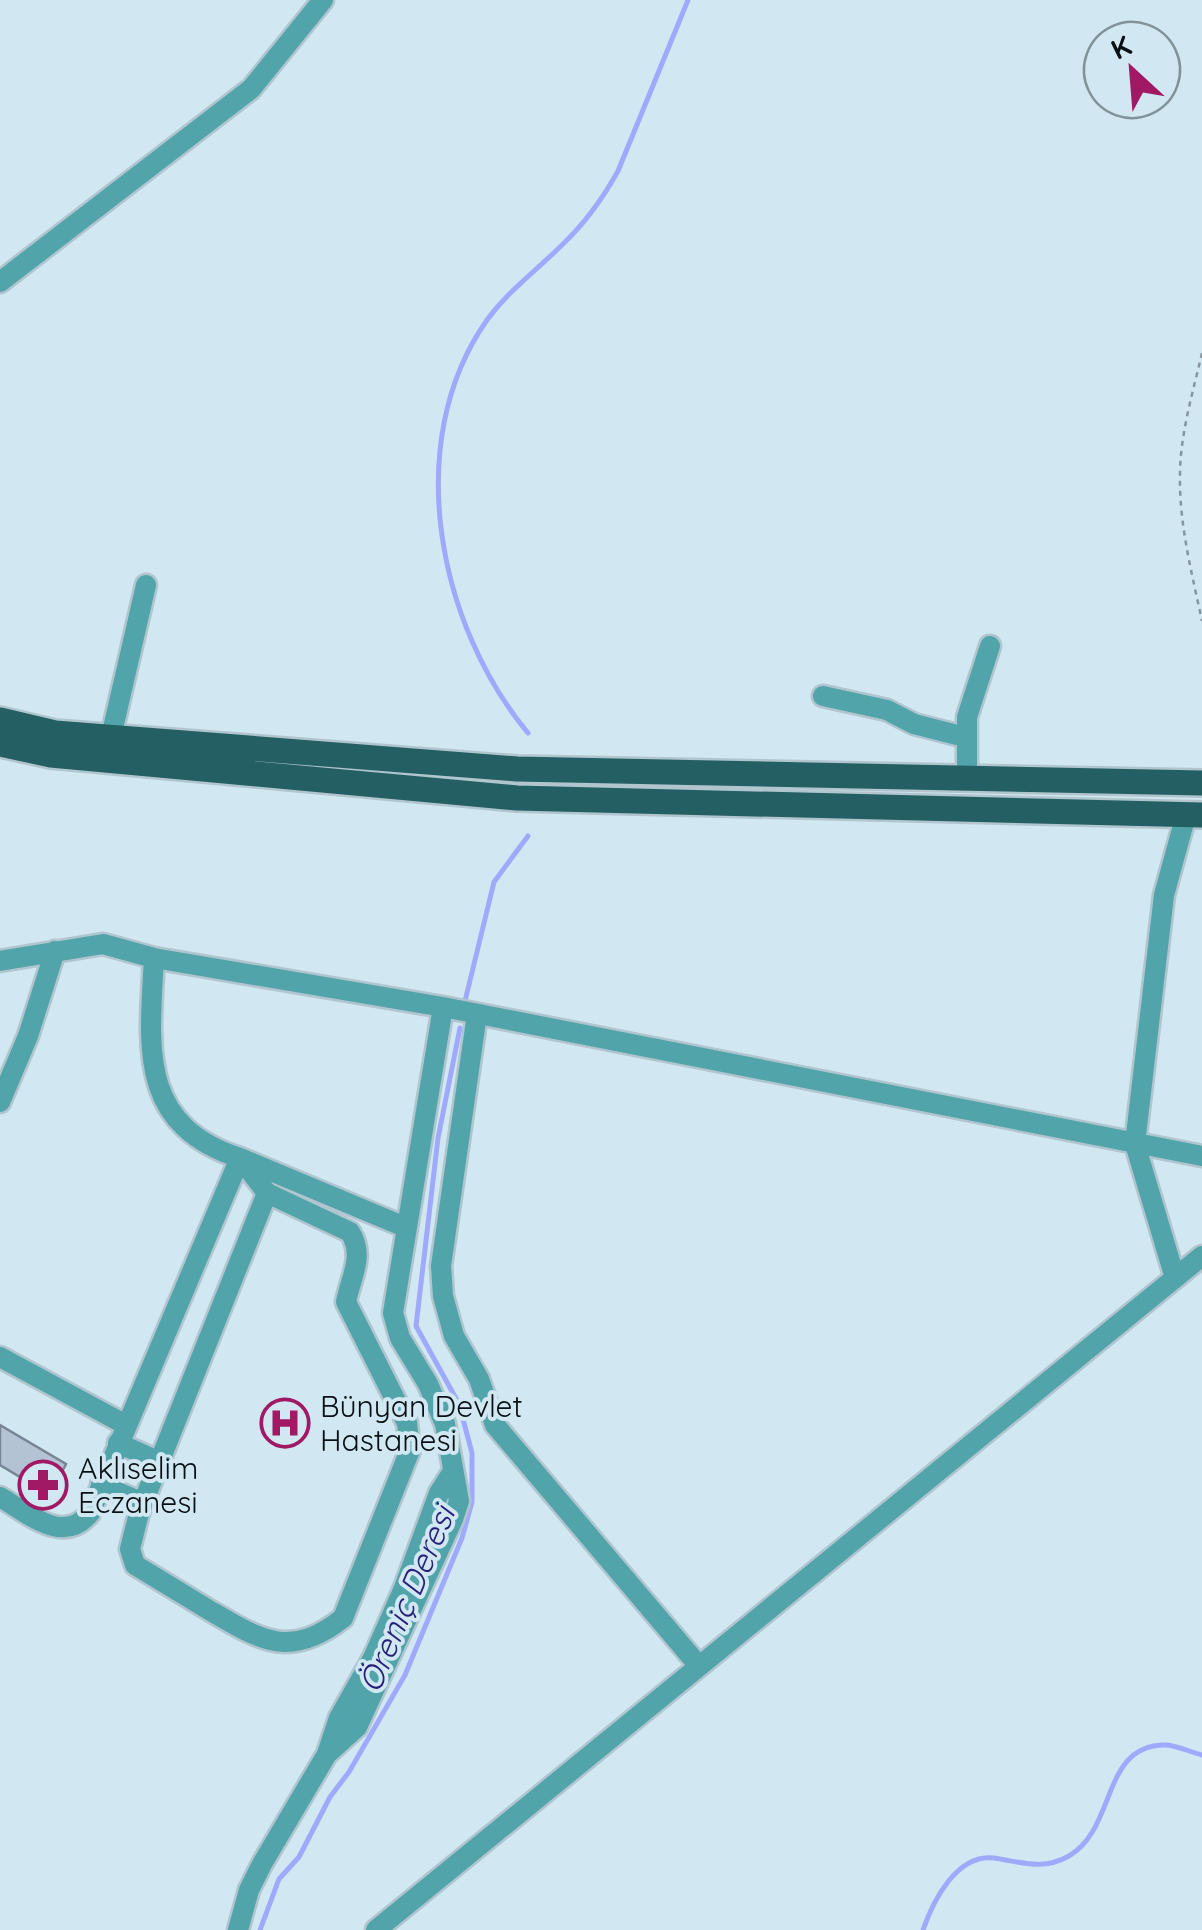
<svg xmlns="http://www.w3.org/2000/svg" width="1202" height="1930" viewBox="0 0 1202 1930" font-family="Quicksand,sans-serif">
  <rect width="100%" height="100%" fill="#d1e8f3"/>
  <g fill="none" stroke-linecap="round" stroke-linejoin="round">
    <path stroke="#9faafe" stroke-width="5" d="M528,733C438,625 401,442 487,320C509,290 537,270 563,244C585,223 603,198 618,171L688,0
      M465,1001L494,882L528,836
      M260,1930L279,1879L299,1857L330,1797L349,1772L405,1675L462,1538L472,1502V1453L459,1404L416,1326L438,1138L460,1028
      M923,1930C933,1901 957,1853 994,1858C1022,1862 1042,1871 1069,1856C1117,1828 1101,1745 1165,1745C1176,1745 1190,1752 1202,1755"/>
  </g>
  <path fill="#b4c3d3" stroke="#778595" stroke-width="2.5" d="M0,1425L66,1464L50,1495L0,1465Z"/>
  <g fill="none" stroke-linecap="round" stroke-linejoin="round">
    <g stroke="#b1c5cf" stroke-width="25">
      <path id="minor" d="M0,282L251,89L323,0
        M823,696L887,710L914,724L965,737
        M111,737L146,585
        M967,778V717L990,646
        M0,961L103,944L154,958L443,1007L1202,1156
        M477,1014L441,1266L443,1296L454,1336L479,1379L495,1425L699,1666
        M0,1102L28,1036L55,951
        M240,1158L267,1193L350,1232C365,1256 351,1276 346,1302L407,1423L410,1450L343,1618C290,1660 260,1640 209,1610C184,1595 160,1580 135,1565L130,1549L139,1513L267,1193
        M240,1158L405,1227
        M1175,1278L1135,1144L1164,895L1186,815
        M0,1357L126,1425
        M118,1443L160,1462
        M101,1485L143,1503
        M0,1497C28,1513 63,1546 90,1513L240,1158C138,1125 149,1048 154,958
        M327,1754L357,1727L453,1519L459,1501L445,1424L428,1384L400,1338L393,1313L443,1007
        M238,1930L249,1890L262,1864L327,1754L339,1718L373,1658L404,1588L439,1493L453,1471
        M376,1930L1202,1256"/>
    </g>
    <g stroke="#b1c5cf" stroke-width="30">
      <path id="major" d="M0,720L55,733L517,769L1202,783
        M0,744L51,755L517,798L1202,815"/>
    </g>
    <path stroke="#85969e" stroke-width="2.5" stroke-dasharray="5 5" stroke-linecap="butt" d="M1202,353C1193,392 1180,435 1180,475C1179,524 1192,574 1202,621"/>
    <use href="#minor" stroke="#51a4aa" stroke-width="20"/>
    <use href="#major" stroke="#235f63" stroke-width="25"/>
  </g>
  <defs>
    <g id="hospital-ring" transform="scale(2.5)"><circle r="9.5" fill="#d1e8f3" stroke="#a11964" stroke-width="1.5"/><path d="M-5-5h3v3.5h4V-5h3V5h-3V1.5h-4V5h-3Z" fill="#a11964"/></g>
    <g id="pharmacy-ring" transform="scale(2.5)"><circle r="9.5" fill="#d1e8f3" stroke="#a11964" stroke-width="1.5"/><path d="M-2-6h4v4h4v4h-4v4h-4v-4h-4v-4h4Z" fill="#a11964"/></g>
  </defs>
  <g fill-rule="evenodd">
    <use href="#hospital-ring" x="285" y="1423"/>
    <use href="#pharmacy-ring" x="43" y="1485"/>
  </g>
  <g text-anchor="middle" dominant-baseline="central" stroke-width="8" stroke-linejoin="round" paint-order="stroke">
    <g font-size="30" fill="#081013" stroke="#d1e8f3" text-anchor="start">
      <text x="320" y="1406">Bünyan Devlet<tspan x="320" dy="34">Hastanesi</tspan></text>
      <text x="78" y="1468">Aklıselim<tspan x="78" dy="34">Eczanesi</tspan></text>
    </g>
    <g font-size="32" font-style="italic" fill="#271e7c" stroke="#d1e8f3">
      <text transform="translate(406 1599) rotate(-67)">Öreniç Deresi</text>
    </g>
  </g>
  <g transform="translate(1132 70) rotate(334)"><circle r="48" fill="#d1e8f3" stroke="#819299" stroke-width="2.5"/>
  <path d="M0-8L18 38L0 25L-18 38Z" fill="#a11964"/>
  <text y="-15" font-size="28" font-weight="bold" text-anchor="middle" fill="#081013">K</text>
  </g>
</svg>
